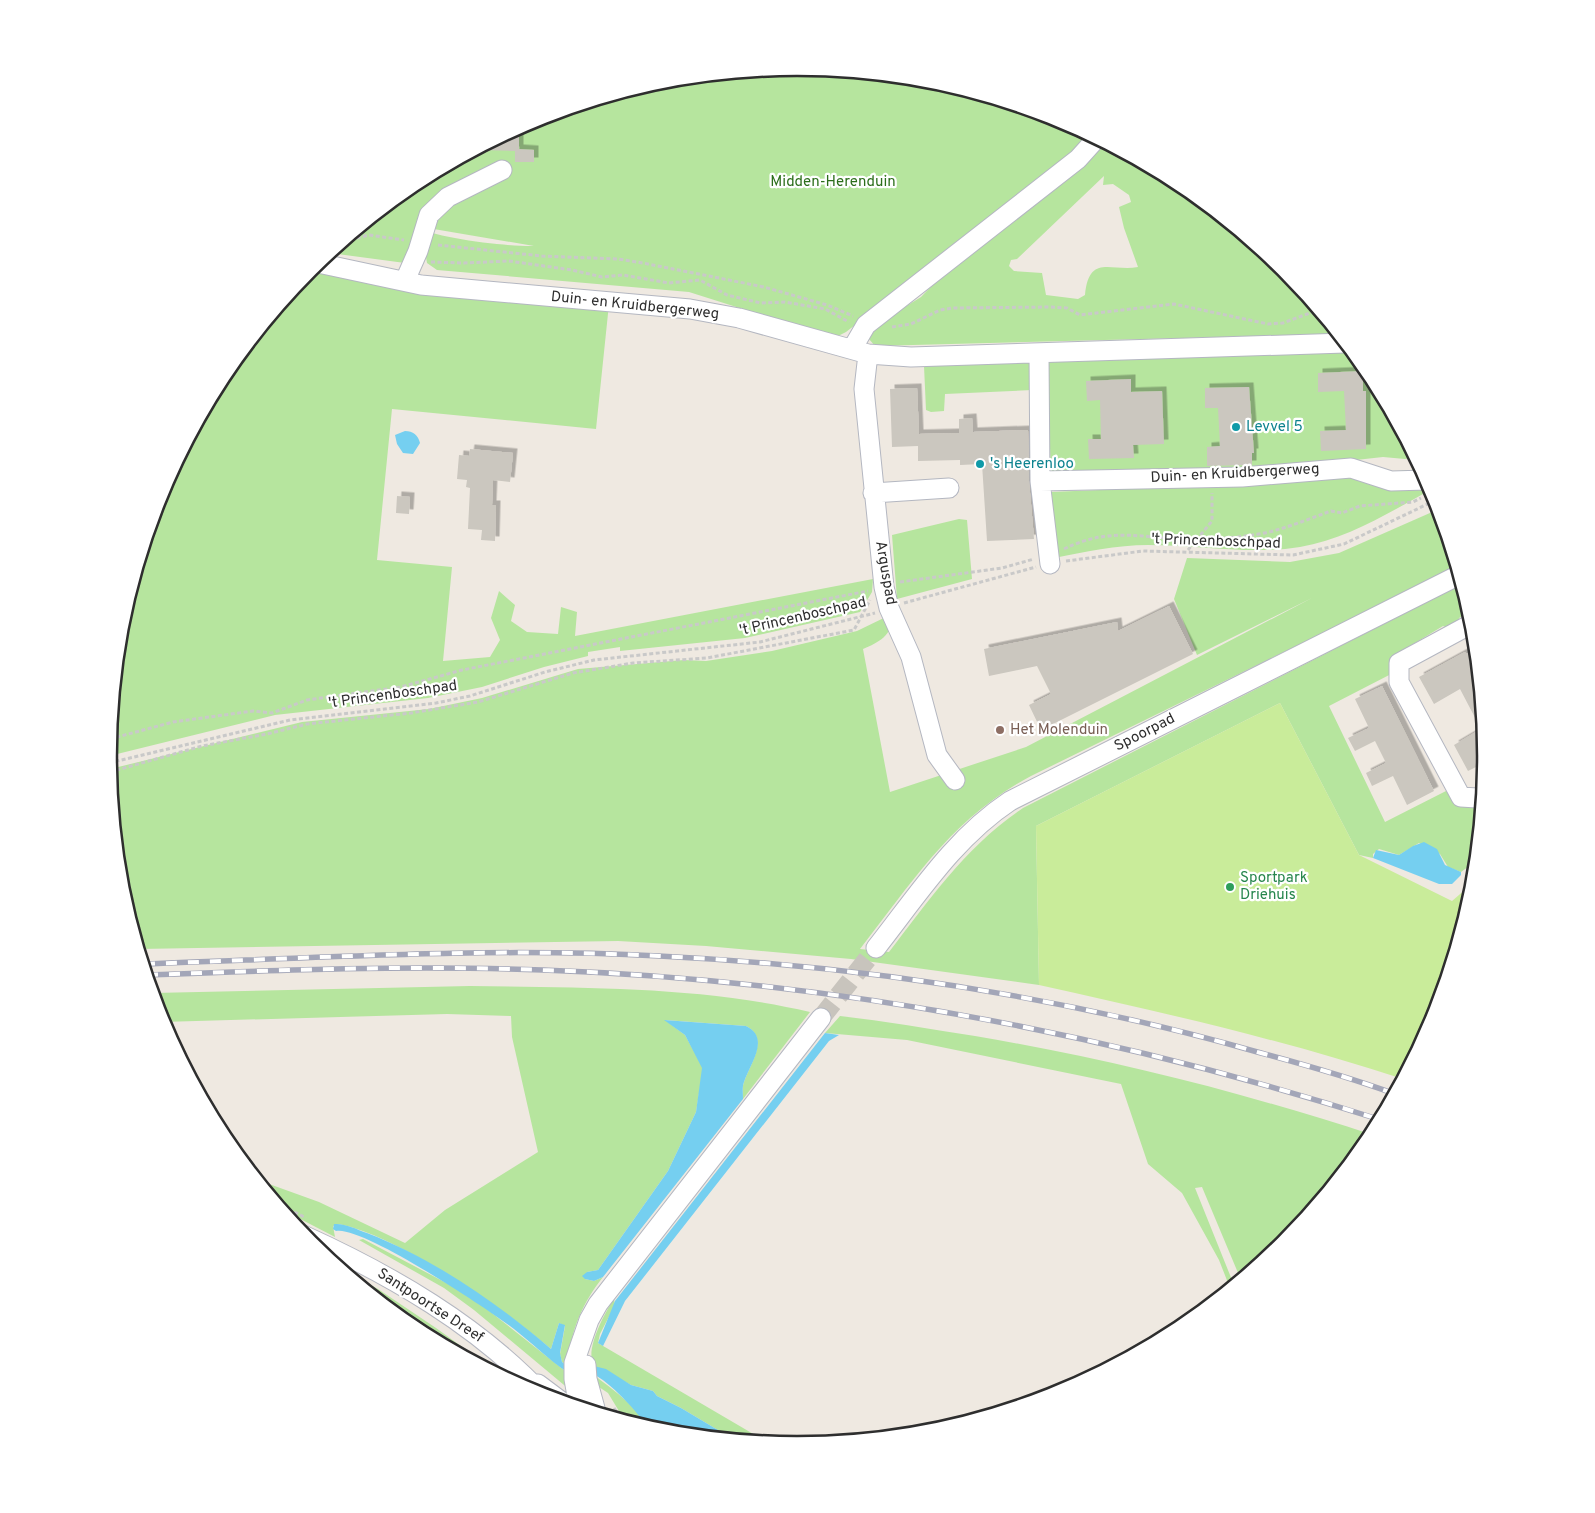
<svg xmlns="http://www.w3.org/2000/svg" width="1595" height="1513" viewBox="0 0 1595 1513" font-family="Overpass,sans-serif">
  <defs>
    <filter id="shadow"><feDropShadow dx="4.5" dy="-4.5" stdDeviation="0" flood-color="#0004"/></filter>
  </defs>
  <rect width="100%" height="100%" fill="#efe9e1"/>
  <path fill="#b6e59e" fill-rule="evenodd" d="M798,68L932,81L1061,120L1091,136L1053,171L846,332L834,338L689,292L437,270L427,263L423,240L405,263L330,253L415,183L534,120L663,81ZM416,226L534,246C511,247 431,238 416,226Z
    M1103,142L1181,184L1194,195L1195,198V196L1285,270L1338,334L875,346L869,339L871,328L921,297L951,266ZM1104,176L1103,185L1113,184L1129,195L1131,202L1119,207L1124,228L1138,267C1111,272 1089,253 1085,295L1078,299L1046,295L1042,273L1014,271L1009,266L1011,260L1017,259Z
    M309,271L437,289L609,304L596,429L392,409L377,560L452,567L443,661L490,657L500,640L491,618L499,591L515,605L511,621L527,632L558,634L561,607L577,612L575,636L873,579L872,592L860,612L745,638L620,651V647L588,652V656L544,667L482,687L428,698L275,715L109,756L122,622L161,493L225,373Z
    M1353,352L1371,374L1415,457L1405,459L1383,457L1257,471L1051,477L1047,362Z
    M1031,362L1032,390L945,394L944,411L931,412L926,410L924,366Z
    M1421,469L1432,489C1390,512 1348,539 1300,547C1252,555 1197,545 1148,545C1117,545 1084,552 1054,558L1051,492L1268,483Z
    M1439,509L1457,567L1031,776C952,818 914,880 860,949L889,952C930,899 966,846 1023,808L1462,584L1470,611L1459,618L1458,625L1450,629L1443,626L1410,646L1409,652L1395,672L1329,706L1385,822L1446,791C1456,803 1466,808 1481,808L1476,861L1461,872L1448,867L1440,854L1419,843L1399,855L1379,849L1373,854V858L1359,855L1280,703L1036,826L1039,985L851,959L706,946L618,941L139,949L122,891L110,769L302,722L429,709L482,698L578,669L684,660L706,661L772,651L857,631L892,614C894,634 880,642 863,649L890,792L1026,747L1312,598L1197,655L1174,599L1187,558L1290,562L1339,553Z
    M959,519L967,520L972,579L897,599L892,535Z
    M470,986C583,988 699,986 810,1012L743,1099C743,1093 742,1087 744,1082C750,1064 770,1038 746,1026L665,1020L685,1035L703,1068L696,1112L668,1171L598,1270L587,1272L585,1279L594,1281L603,1277C584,1301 568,1333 569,1367L562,1362L560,1354L565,1326L559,1323L551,1349C513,1317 473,1290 430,1264C402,1248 371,1231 339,1224L333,1226L335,1237L283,1210L258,1180L319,1202L405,1243L445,1210L538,1152L512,1037L511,1016L447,1014L162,1022L153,993Z
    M840,1016C885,1021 930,1029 975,1036C1110,1059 1242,1092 1373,1135L1284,1244L1241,1280L1202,1187L1195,1188L1234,1285L1230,1288L1219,1260L1182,1193L1148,1164L1121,1084L907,1040L825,1033Z
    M363,1239L454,1287L483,1306L569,1374L570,1390L474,1310L444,1288L359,1240Z
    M339,1267L378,1289L436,1328L501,1375L451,1345L405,1321Z
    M614,1299L615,1305L600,1334L598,1343L767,1442L733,1439L681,1408L657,1396L653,1391L631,1385L594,1366C584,1351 605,1312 614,1299Z
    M594,1375C613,1390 636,1405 647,1427L625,1421L608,1393L599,1387Z"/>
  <path fill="#c9ec9a" d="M1280,703L1359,855L1452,901L1474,882L1434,1020L1403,1079C1284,1040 1161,1012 1039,985L1036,826Z"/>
  <path fill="#75cff0" d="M405,431C413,431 418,435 420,443L413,454L403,453L397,444L395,435Z
    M1424,842L1437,849L1445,865L1461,872V875L1452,884H1439L1373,858L1376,850L1399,855L1413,846Z
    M664,1020L746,1026C771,1038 750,1064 744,1082C742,1087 743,1093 743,1099L603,1277L594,1281L585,1279L582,1276L587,1272L598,1270L668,1171L696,1112L702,1068L685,1035Z
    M825,1033L839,1035L829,1041L625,1301L603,1346L598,1343L615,1301Z
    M334,1224C345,1223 356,1229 367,1233C434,1259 496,1302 551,1349L559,1323L565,1325L560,1353L562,1362L569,1367L594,1366L606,1369L631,1385L653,1391L657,1396L681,1408L733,1439L663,1432L647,1427C641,1415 607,1379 594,1375C586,1372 575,1377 567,1372C549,1360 532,1343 514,1329C489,1310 362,1225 336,1231L333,1229Z"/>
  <path fill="#cbc7bf" filter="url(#shadow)" d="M519,128V149L534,150V162H515V151L478,150Z
    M1363,371V391H1366V449L1321,451L1320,431L1346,430L1344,391L1318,392V373Z
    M1131,379V392L1162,391L1164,444L1133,445L1134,458L1089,459L1088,439H1101L1100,400L1087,401L1086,381Z
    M1249,387L1254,453H1252V465L1207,466V447L1220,446L1218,408H1205V388Z
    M917,388L919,434L959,433V419L972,418L973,432L1028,430L1029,481L1034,539L987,541L982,464L960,465V460L918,461V446L892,447L890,389Z
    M470,449L513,453L510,482L493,480L492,505H496L495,541L481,540L482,530L468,529L470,488L466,487L467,480L457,479L459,455L469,456Z
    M397,496L410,497L409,514L396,513Z
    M1169,606L1193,654L1041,730L1029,705L1051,694L1037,666L989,676L984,649L1117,622L1118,631Z
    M1476,649L1486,757L1479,763L1480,765L1468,771L1454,745L1481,729L1460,689L1434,704L1419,677L1465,652L1466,654Z
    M1382,686L1434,791L1407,805L1393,776L1372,786L1366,773L1386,763L1375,741L1355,751L1348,738L1369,728L1355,699Z"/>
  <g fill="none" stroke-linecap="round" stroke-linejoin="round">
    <path stroke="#c8c4bd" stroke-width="19" stroke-dasharray="19 9" stroke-linecap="butt" d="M821,1018L876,948"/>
    <g stroke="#b4b7c1" stroke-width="21">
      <path id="minor" d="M318,263L421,285L690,309L739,318L868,354L911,357L1345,343
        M407,276L418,251L429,215L448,197L502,170
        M852,349L866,325L1078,159L1096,139
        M868,354L864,389L884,587L889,608L911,657L937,755L955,780
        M1039,355L1040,481L1050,564
        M1040,481L1242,477L1351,468L1391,481L1427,480
        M873,493L949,488
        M1473,623L1399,663V682L1461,797L1477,798L1483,795
        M876,948C917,896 954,838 1010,801L1459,575
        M303,1235C391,1275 478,1325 544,1396
        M586,1365L587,1379L596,1412
        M538,1384L562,1402
        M579,1407L574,1379V1363L589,1320L598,1304L821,1018"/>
    </g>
    <path stroke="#c9c9c9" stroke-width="3" stroke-dasharray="4 2.5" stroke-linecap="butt" d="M344,241L369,235L404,240
      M438,245L542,256L618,259L643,263L764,287L827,305L853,316
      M431,262L464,263L509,261L572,270L602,277L623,275L669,283L700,280L727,295L761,303L785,302L825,309L849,322
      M892,327L911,324L940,310L953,308L1051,307L1067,308L1080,315L1174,304L1268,324L1283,323L1318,310
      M1064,549C1115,524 1148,541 1200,539C1226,538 1254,537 1280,529C1297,524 1314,517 1331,511L1342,513L1360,506L1413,502L1421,498
      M1188,550L1212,521V493
      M1066,561L1143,551L1293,555L1344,544L1436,500
      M900,582L1002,568L1034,559
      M904,603L1036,567
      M110,739L173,722L253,711L272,713L307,700L401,687L462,670L868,591
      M109,763L290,720L436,703L470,696L545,672L594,660L760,642L875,613
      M110,772L202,746L267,734L307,724L411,713L478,702L573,673L633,663L707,658L854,630L870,600
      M277,1203L306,1218
      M614,1408L622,1420"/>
    <use href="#minor" stroke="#fff" stroke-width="19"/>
    <g stroke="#a3a6b8" stroke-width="5.5">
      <path id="rail" d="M144,964C315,958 488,947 659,956C863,966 1065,997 1261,1053C1306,1065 1351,1078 1395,1094
        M147,975C279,970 411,965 543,970C829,980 1109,1033 1381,1120"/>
    </g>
    <use href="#rail" stroke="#fff" stroke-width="4" stroke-dasharray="11" stroke-linecap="butt"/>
  </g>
  <g fill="#0f9aa8" stroke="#fff" stroke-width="2">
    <circle cx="1236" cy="427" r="5"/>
    <circle cx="980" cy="464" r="5"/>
  </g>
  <circle fill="#8d6e63" stroke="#fff" stroke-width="2" cx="1000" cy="730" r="5"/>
  <circle fill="#2e9e5b" stroke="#fff" stroke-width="2" cx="1230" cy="887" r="5"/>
  <g text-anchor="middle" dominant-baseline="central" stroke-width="4.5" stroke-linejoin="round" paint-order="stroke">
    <g font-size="15" fill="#2c6e1b" stroke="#fff">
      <text x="833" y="182">Midden-Herenduin</text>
    </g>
    <g font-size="15" fill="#2e2e2e" stroke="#fff">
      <text transform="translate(635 306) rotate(6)">Duin- en Kruidbergerweg</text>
      <text transform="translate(1235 474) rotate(-3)">Duin- en Kruidbergerweg</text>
      <text transform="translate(1216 542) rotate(2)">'t Princenboschpad</text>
      <text transform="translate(885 573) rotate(80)">Arguspad</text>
      <text transform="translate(803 617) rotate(-13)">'t Princenboschpad</text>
      <text transform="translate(393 695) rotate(-8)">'t Princenboschpad</text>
      <text transform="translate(1145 733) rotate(-27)">Spoorpad</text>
      <text transform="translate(430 1306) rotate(33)">Santpoortse Dreef</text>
    </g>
    <g font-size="15" fill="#0d838f" stroke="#fff" text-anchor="start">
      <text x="1246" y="427">Levvel 5</text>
      <text x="990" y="464">'s Heerenloo</text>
    </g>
    <g font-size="15" fill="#785e54" stroke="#fff" text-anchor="start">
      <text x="1010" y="730">Het Molenduin</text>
    </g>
    <g font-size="15" fill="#27864d" stroke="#fff" text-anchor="start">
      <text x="1240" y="878">Sportpark<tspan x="1240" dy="17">Driehuis</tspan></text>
    </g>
  </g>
  <path d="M0 0H1595V1513H0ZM117 756a680 680 0 1 1 1360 0a680 680 0 1 1-1360 0Z" fill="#fff" fill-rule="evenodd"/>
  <path fill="none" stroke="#2e2e2e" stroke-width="2.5" d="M117 756a680 680 0 1 1 1360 0a680 680 0 1 1-1360 0Z"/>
</svg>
